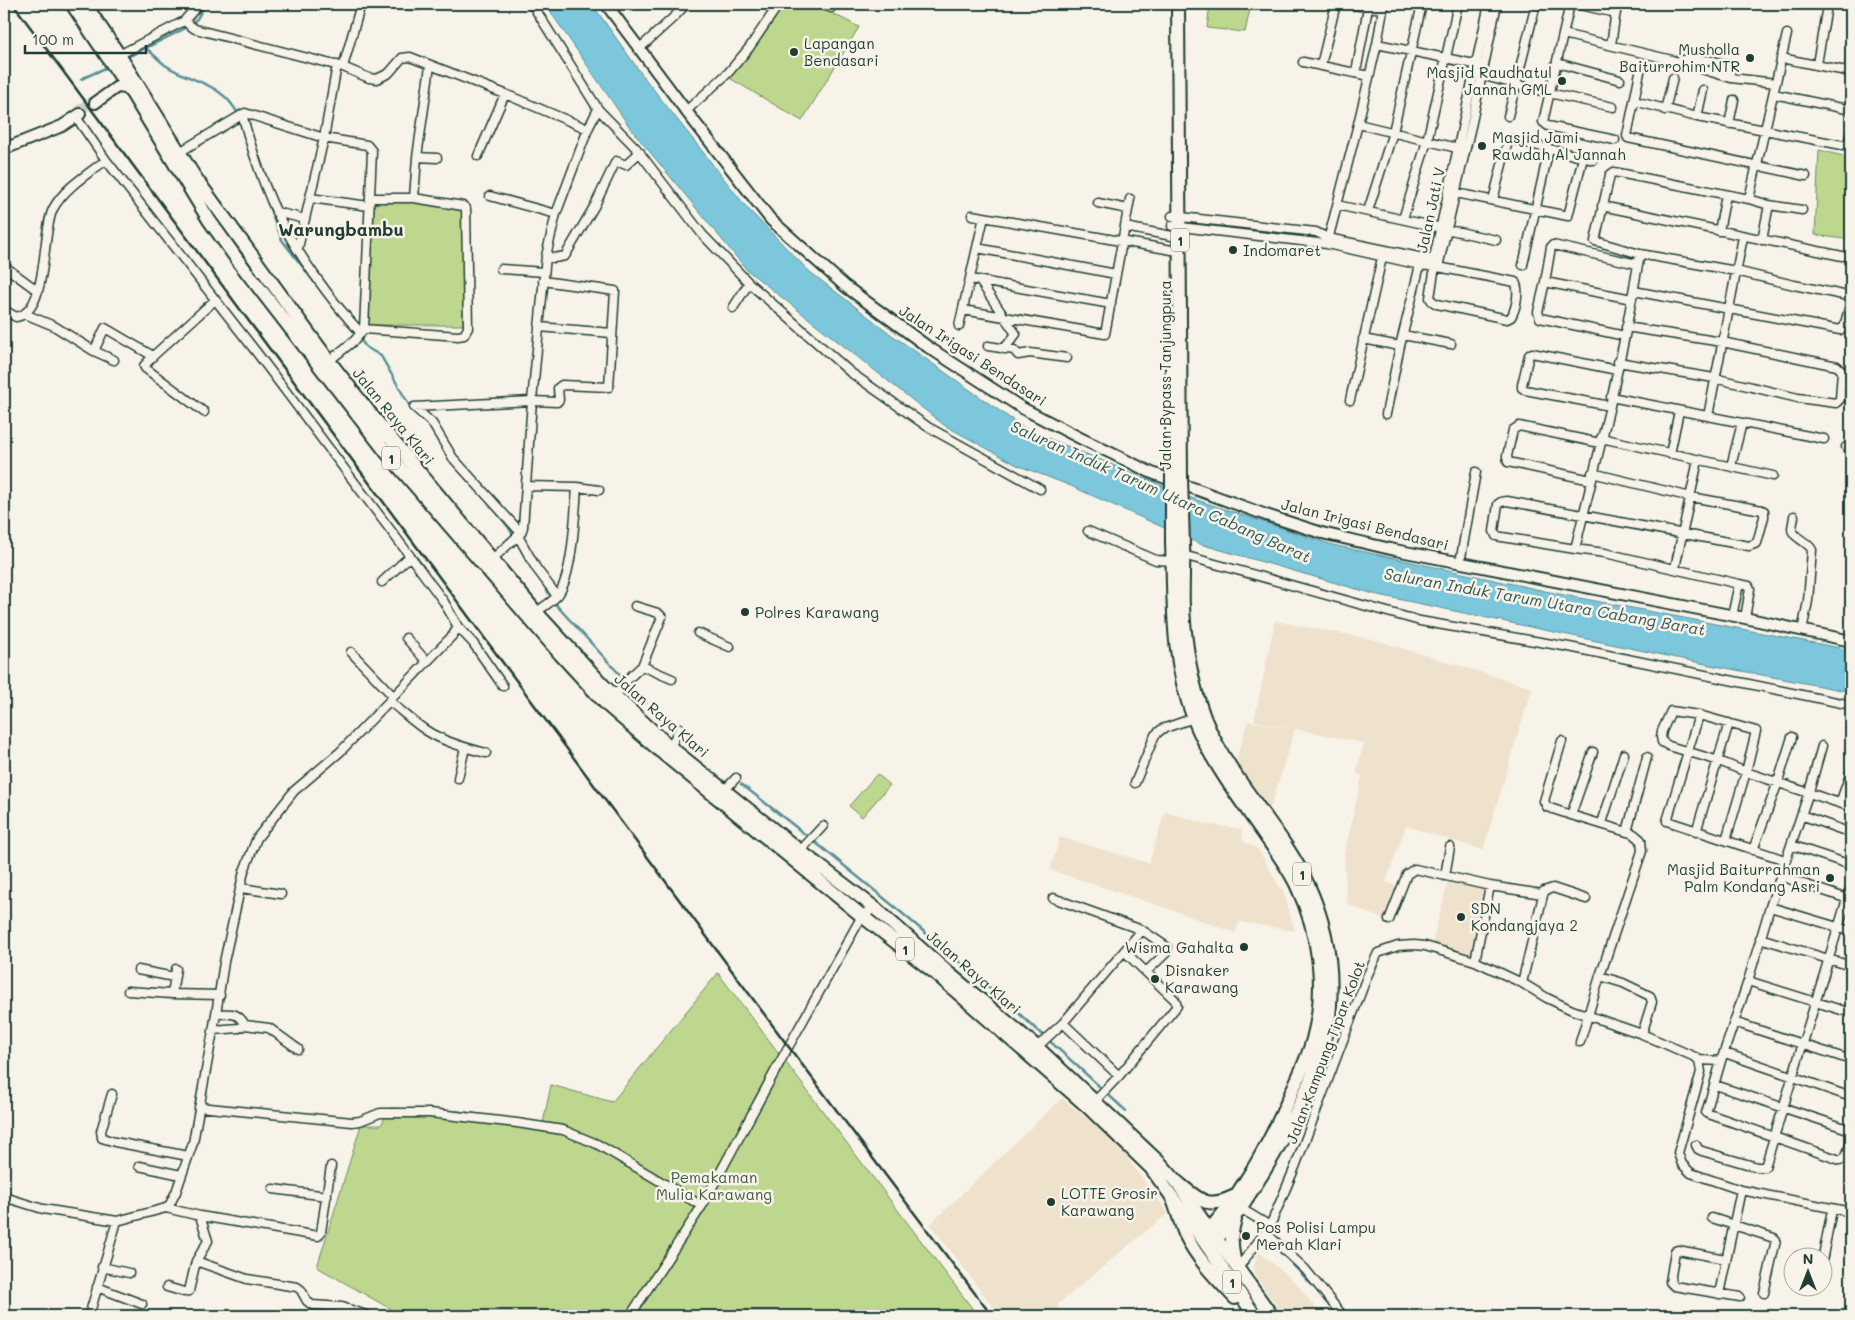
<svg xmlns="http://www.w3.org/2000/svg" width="1855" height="1320" viewBox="0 0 1855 1320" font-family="Mali,sans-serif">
  <rect width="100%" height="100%" fill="#f7f3e8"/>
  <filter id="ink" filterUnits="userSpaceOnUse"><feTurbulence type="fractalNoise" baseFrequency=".02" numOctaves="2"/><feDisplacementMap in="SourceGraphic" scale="10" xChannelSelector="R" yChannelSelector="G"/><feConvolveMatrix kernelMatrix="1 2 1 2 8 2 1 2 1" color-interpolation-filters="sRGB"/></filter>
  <g filter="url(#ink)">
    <path fill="#efe2cd" d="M1275,621L1376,640L1532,688L1483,850L1406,826L1386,882L1398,887L1384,920L1347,904L1344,855L1362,776L1356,773L1364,743L1295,729L1270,809L1235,763L1248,721L1293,729L1254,721Z
      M1165,811L1206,824L1242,829L1243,841L1258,849L1280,888L1283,889L1295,931L1239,922L1235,933L1175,911L1050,870L1060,837L1149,863Z
      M1449,878L1488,886L1473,958L1431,947Z
      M1062,1098L1116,1143L1168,1213L1057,1305L1065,1316H1000L930,1224Z
      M1260,1253L1296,1283L1322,1316H1283L1254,1274V1265L1258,1254Z"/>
    <path fill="#bed78e" stroke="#6e8a61" d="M778,4H814L859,27L802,121L726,76Z
      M1210,4H1251L1245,32L1207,28Z
      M1819,150L1851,158V240L1815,235Z
      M370,198H414L463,206V325H368Z
      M877,774L890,785L862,817L849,806Z
      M718,973L978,1316H403L317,1267L361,1125H381L390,1108L459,1111L543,1123L551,1085L612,1102Z"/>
    <path fill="#7cc7dc" stroke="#579099" d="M545,4H592L643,76L747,208L810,272L892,335L1024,428L1194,499L1333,545L1559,594L1851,650V692L1710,665L1374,594L1200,544L1071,486L1017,465L944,425L747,270L631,129Z"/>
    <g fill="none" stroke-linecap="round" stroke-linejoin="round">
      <path stroke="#579099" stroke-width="2.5" d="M147,49C153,54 159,60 165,65C192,83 223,82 239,116
        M126,58L182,30L197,19L205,4
        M81,79L110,66
        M267,201L282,240L316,284
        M349,325L366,347L381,356L412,410
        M490,504L509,528L526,557
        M541,581L558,607L646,703
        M741,784C875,887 1003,996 1126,1111
        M1275,1246L1316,1289"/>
      <path stroke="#cccfc4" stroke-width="10" stroke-dasharray="10 5" stroke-linecap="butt" d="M78,111L94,100"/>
      <g stroke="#1f3d34" stroke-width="11">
        <path id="minor" d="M368,4L387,5H418
          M532,4L598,109L636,148L702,234L749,283L850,372L928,427L1040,489
          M821,4L831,8
          M1346,4L1383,9
          M1384,4L1377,44L1358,124L1327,244L1420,265L1438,267L1515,282C1520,290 1516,309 1511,317L1507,319L1437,304L1432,301L1430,298L1434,272L1432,267L1489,4
          M1570,4L1543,122L1548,126L1615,140
          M1575,4L1616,13
          M610,9L617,4
          M184,21L195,29L343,67L369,78L377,79L389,73L402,58L410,57L505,94L588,129
          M1563,34L1672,60L1731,78L1776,83
          M1377,44L1479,65
          M1611,45L1617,4
          M640,48L675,16L686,4
          M119,55L184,21L199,4
          M1781,58L1851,72
          M1681,60C1695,60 1717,58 1729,67L1731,78
          M1303,62L1369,76
          M1557,63L1620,80
          M1817,64L1826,12
          M1321,65L1336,4
          M343,67L361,4
          M1849,71L1851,56
          M1356,72L1368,8
          M1640,72L1627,136L1628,138L1806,176
          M1477,74L1549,93L1613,107
          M1774,94L1851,110
          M1634,101L1697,117L1842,145L1848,143L1851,133
          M1665,110L1673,78
          M686,111L728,73L749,48L779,4
          M242,114C251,147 261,180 276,211C295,251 331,301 361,333
          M1508,116L1536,4
          M76,117L106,160L257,353L410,556L444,602L458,627L453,635L340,752L294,791L257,838L244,871L224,962L216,1014L193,1143L176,1192L170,1204L166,1208L117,1221L89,1316
          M1697,117L1703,90
          M1358,124L1461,149
          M1729,124L1734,100
          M178,153L245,113L324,138L367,145L372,151L364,329L355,340L329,361
          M478,156L505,94
          M417,157L437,158
          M1451,192L1568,216L1583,158
          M490,196L556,214
          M310,198L369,206
          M414,198L417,157L430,66
          M1749,199L1787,34
          M1493,200L1508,141L1511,139L1593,160
          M1098,203L1128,209
          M1337,205L1496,240
          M1602,206L1842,256
          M1368,211L1393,132L1422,4
          M276,212L305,219L324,138L337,65
          M972,215L1172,250
          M1172,216L1316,232L1328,238L1433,260
          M1403,219L1427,141L1458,4
          M1172,226L1327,244
          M1125,227L1172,236
          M1719,231L1726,195
          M1762,240L1769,205
          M298,248L305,219
          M977,248L1116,274
          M1640,254L1625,336L1610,406L1575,549L1605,553L1739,584
          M546,256L554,258L565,256L595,205L616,161L626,165L640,152
          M1523,265L1549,149
          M4,266L38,291
          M501,269L544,272
          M1435,270L1438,267L1472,122L1497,4
          M970,279L1111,304
          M979,280L1016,334L1004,349
          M1545,282L1551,247L1553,245L1637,264
          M1634,291L1840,330L1844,327L1851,301V297L1848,296L1794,285L1736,271L1640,254L1595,241L1610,175L1614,172L1749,199L1769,205L1802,210
          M733,308L749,283
          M4,310L16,317C49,312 41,233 53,209C64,188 88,174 106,160
          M963,310L1105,334L1130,199
          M25,314L54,326L94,351
          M959,326L984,217
          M539,327L612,333
          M364,329L458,336L464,335L468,328L466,208L463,206L414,198H370
          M1403,335L1451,344
          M1625,336L1540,318L1538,312L1545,282L1632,299
          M1363,339L1400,346L1420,265
          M988,346L1014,350L1018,355L1030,353L1067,358
          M153,356L215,300
          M114,360L94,351L105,328L153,356L144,366L145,368L204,412
          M1618,362L1714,378L1798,398L1836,403L1840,399L1842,371L1837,366L1722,342L1626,327
          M1611,397L1824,439
          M1350,400L1383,253
          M1610,406L1525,390L1522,388V385L1529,355L1532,353L1617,370
          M1386,414L1400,346
          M1708,416L1743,237
          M1601,438L1773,476
          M1846,447H1851
          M1670,454L1679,411
          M1731,466L1742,423
          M1591,480L1508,462L1507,456L1513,430L1519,426L1600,443
          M526,486L577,487L599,490
          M1794,516C1794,520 1792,525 1792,529C1793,538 1809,542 1812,550L1808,601L1802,631
          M1088,531L1156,560L1173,561
          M521,533L453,458L432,423L414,407L532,401L557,402L559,400L558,388L562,385L609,387L615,291L543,281
          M518,536L536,568L557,596
          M1575,549L1496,536L1494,531L1498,504L1501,502L1507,501L1749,546L1757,543L1764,517V511L1762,510L1691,497L1592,473
          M1183,555L1420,621L1569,647L1851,705
          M489,562L521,533L523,527L532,401L546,256L556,214L588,129L598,109
          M1460,563L1476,472
          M1675,568L1698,460
          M382,582L410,556
          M536,612C543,607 552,602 558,595C573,575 575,513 577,487
          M1732,616L1739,584L1749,586L1750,589L1745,618
          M458,627L473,643L503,686
          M698,633L730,647
          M406,638L427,662
          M351,652L393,696
          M642,666L672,679
          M614,697L628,679L642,666L662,617L658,613L635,606
          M389,701C402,711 413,722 427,731C444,742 466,748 486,753
          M1699,715L1667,821L1785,860
          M1562,741L1544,801L1547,807L1571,815
          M1822,746L1809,792L1770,907L1748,981L1721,1061L1706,1113L1840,1160L1845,1158L1851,1143
          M669,749L680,728
          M1593,752L1571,815L1627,832
          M458,778L465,748
          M1135,783L1155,735L1162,729L1194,718
          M723,792L736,778
          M1840,803L1851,772
          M1801,815L1851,833
          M1602,823L1624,754
          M1696,832L1729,723
          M1726,840L1746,772L1756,731L1699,715L1671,711L1662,731L1661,737L1662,742L1669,746L1719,761L1746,772L1851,807
          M1791,845L1851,865
          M1753,850L1778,782L1792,737
          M800,851L823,826
          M1445,876L1450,847
          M1780,876L1851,900
          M241,888L281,894
          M1053,898L1142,930L1167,947V952L1147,971
          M1770,907L1851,931
          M1389,920L1407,874L1415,869L1490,886L1542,894
          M1760,938L1851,966
          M1475,961L1490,886
          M138,970L174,977
          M1600,976L1623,983L1650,996L1652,1002L1642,1034
          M1748,981L1851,1013
          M1522,983L1544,891L1553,888L1586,899
          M128,991L172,994L220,995
          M172,994L176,969
          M216,1014C231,1014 237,1011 245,1025
          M1734,1022L1851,1060
          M1063,1023L1119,1076
          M213,1030L239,1028L245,1025L269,1028L298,1049
          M1580,1042L1600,976L1642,851L1641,840L1634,834L1627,832L1647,757
          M1037,1047L1063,1023L1142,930
          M1725,1053L1851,1097
          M1699,1060L1721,1061
          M1715,1085L1851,1130
          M112,1094L101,1131L102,1138L115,1142L188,1156
          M1093,1103L1119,1076L1177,1006L1175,1000L1124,951
          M199,1107L352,1122L360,1121L380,1113H430L517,1123L563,1130L597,1144L702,1206
          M1696,1145L1698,1149L1702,1151L1757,1167H1765L1851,886
          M139,1166L181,1175
          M273,1189L327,1196
          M4,1197L43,1209L117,1221
          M166,1208L200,1216L208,1241L196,1261L247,1279L297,1287L301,1290L307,1301L312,1305L342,1307L369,1316
          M1240,1208L1270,1226
          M200,1216L318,1236L321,1232L331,1166
          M1712,1218L1774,1238L1776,1240L1764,1293
          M1266,1233L1305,1269L1343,1316
          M1798,1256L1803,1258
          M1725,1259L1678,1250L1675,1251L1670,1282L1674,1286L1740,1297
          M1822,1261L1832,1210
          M102,1267L129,1273
          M1238,1268L1270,1226L1295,1167L1368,974L1378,953L1398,946L1414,945L1425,946L1475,961L1522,983L1547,998L1572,1010L1642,1034L1695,1057L1699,1060L1701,1072L1678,1153L1682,1164L1691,1173L1741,1190L1851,1212
          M97,1287L142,1304
          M167,1287L184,1292L189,1291L196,1261
          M1719,1294L1741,1190
          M630,1316L702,1206L786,1051L862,916L875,908"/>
      </g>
      <g stroke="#1f3d34" stroke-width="14">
        <path id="tertiary" d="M606,4L686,111L771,220L845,286L928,347L1022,408L1080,438L1152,473L1266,515L1322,533L1395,550L1745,618L1851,641
          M95,103L117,87L126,88L131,93
          M4,149L62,126L80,114"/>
      </g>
      <g stroke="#1f3d34" stroke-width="16">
        <path id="primary" d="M72,4L133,95L209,220L239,262L387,453L561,655L607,705L665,755L862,916L934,972L1088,1107L1151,1168L1201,1237
          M85,4L119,55L194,176L329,361L369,412L536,612L603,685L670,747L800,851L875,908L946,971L1037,1047L1161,1164L1177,1182L1209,1230"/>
      </g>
      <g stroke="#1f3d34" stroke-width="16">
        <path id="trunk" d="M1178,4L1181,477
          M1172,474V314
          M1172,542C1174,604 1171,660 1194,719C1210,760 1239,798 1264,834C1275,850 1288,867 1297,886C1319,933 1327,987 1313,1039C1308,1058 1298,1077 1290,1096C1280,1119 1269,1142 1256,1164C1240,1190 1224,1217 1201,1237L1255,1316
          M1183,545C1184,566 1182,586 1183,607C1185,644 1191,682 1204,717C1228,779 1280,825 1308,885C1325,922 1333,964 1330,1005C1327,1058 1289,1131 1261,1176C1245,1201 1230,1227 1208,1247
          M1177,1182C1199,1200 1207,1210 1235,1196
          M1172,1197C1177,1209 1180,1222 1185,1234C1197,1259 1216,1278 1235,1298
          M1213,1234L1272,1316
          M1234,1259C1231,1245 1230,1233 1235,1220"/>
      </g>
      <use href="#minor" stroke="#f7f3e8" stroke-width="8"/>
      <use href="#tertiary" stroke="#f7f3e8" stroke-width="10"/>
      <use href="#primary" stroke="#f7f3e8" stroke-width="12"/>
      <use href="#trunk" stroke="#f7f3e8" stroke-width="12"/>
      <path stroke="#1f3d34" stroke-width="2.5" d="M13,4L788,1046L992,1316"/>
      <g stroke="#1f3d34" stroke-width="16" stroke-linecap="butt">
        <path id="trunk-bridge" d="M1172,474V542
          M1181,477L1183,545"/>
      </g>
      <use href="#trunk-bridge" stroke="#f7f3e8" stroke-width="12"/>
    </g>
  </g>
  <g fill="#1f3d34" stroke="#f7f3e8" stroke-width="2">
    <circle cx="794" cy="52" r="5"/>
    <circle cx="1750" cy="58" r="5"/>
    <circle cx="1562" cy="81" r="5"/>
    <circle cx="1482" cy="146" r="5"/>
    <circle cx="1233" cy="250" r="5"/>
    <circle cx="745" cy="612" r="5"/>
    <circle cx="1830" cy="878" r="5"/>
    <circle cx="1461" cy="917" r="5"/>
    <circle cx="1244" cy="947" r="5"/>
    <circle cx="1155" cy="979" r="5"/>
    <circle cx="1051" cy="1202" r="5"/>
    <circle cx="1246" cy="1236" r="5"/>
  </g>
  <g text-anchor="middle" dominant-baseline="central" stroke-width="5" stroke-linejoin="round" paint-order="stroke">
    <g fill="#f7f3e8" stroke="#60746a" stroke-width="1">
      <rect x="1171" y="228.5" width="18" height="23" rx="4"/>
      <rect x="382" y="446.5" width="18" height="23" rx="4"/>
      <rect x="1293" y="862.5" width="18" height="23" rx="4"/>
      <rect x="896" y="937.5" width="18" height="23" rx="4"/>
      <rect x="1223" y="1270.5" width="18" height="23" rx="4"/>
    </g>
    <g font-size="14" font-weight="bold" fill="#1f3d34">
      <text x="1180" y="240">1</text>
      <text x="391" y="458">1</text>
      <text x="1302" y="874">1</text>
      <text x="905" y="949">1</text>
      <text x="1232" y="1282">1</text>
    </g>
    <g font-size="15" fill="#1f3d34" stroke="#f7f3e8" text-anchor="start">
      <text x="804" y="43">Lapangan<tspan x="804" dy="17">Bendasari</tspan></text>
      <text x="1740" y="49" text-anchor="end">Musholla<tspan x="1740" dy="17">Baiturrohim NTR</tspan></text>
      <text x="1552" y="72" text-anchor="end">Masjid Raudhatul<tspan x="1552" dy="17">Jannah GML</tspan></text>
      <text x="1492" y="137">Masjid Jami<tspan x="1492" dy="17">Rawdah Al Jannah</tspan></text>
      <text x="1243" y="250">Indomaret</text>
      <text x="755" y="612">Polres Karawang</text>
      <text x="1820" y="869" text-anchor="end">Masjid Baiturrahman<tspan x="1820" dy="17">Palm Kondang Asri</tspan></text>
      <text x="1471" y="908">SDN<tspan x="1471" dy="17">Kondangjaya 2</tspan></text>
      <text x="1234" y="947" text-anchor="end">Wisma Gahalta</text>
      <text x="1165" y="970">Disnaker<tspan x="1165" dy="17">Karawang</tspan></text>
      <text x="1061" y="1193">LOTTE Grosir<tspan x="1061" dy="17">Karawang</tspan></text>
      <text x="1256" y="1227">Pos Polisi Lampu<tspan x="1256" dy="17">Merah Klari</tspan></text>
    </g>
    <g font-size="15" fill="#1f3d34" stroke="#f7f3e8">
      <text transform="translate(1430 210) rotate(-78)">Jalan Jati V</text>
      <text transform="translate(973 355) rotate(33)">Jalan Irigasi Bendasari</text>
      <text transform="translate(1165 375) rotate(-90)">Jalan Bypass Tanjungpura</text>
      <text transform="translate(394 416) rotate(51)">Jalan Raya Klari</text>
      <text transform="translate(1365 524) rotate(14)">Jalan Irigasi Bendasari</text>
      <text transform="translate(662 715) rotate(41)">Jalan Raya Klari</text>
      <text transform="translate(974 972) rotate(41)">Jalan Raya Klari</text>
      <text transform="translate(1325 1052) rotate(-69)">Jalan Kampung Tipar Kolot</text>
    </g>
    <g font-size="15" fill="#3f5c46" stroke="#f7f3e8">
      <text x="714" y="1177">Pemakaman<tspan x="714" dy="17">Mulia Karawang</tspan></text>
    </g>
    <g font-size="16" font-style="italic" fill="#325956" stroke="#f7f3e8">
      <text transform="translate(1161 491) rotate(24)">Saluran Induk Tarum Utara Cabang Barat</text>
      <text transform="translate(1545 601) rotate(10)">Saluran Induk Tarum Utara Cabang Barat</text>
    </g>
    <g font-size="18" font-weight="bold" fill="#1f3d34" stroke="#f7f3e8">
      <text x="341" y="229">Warungbambu</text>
    </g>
  </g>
  <rect width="1855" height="1320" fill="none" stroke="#f7f3e8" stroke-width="20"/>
  <rect x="10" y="10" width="1835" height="1300" fill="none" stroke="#1f3d34" stroke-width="2" filter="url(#ink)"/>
  <g transform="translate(1808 1272)"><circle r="24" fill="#f7f3e8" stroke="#a1aaa0"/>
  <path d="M0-4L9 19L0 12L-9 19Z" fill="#1f3d34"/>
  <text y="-8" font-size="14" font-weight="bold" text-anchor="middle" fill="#1f3d34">N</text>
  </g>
  <path d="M25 45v8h121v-8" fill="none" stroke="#1f3d34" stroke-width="2.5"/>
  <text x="32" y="45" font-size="15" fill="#1f3d34" stroke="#f7f3e8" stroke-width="4" paint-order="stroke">100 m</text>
</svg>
